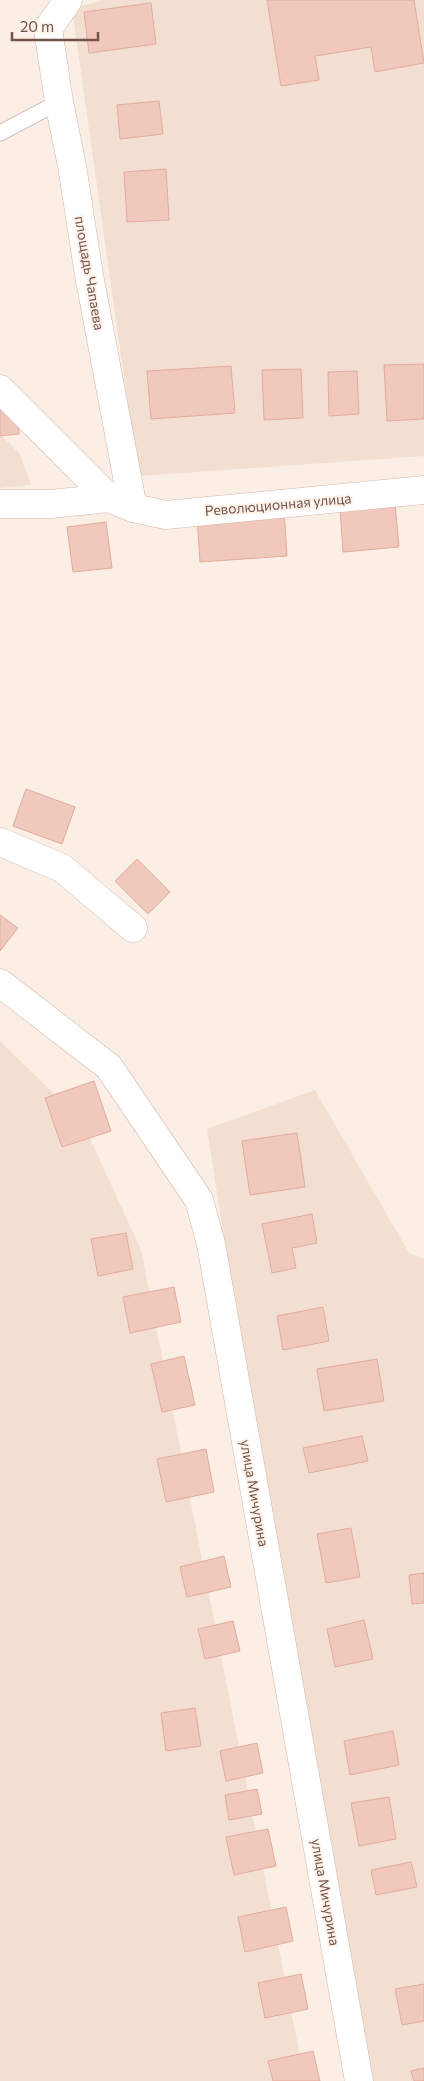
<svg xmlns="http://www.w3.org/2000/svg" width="424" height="2081" viewBox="0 0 424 2081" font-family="Commissioner,sans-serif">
  <rect width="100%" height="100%" fill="#fbeee4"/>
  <path fill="#f3dfd2" d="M103,0H424V456L138,476L72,9Z
    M0,434L20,454L31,485L0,488Z
    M0,1041L82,1121L141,1250L305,2081H0Z
    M315,1090L409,1253L424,1259V2081H367L284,1626L207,1129Z"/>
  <path fill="#f0c8bc" stroke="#e2ab9d" d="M267,0H414L424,63L375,72L371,47L315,56L319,80L281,86Z
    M151,3L156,44L89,53L84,12Z
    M159,101L163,134L120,139L117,105Z
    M166,169L169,220L127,222L124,172Z
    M424,364V419L387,421L384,365Z
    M231,366L235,413L151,419L147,371Z
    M301,369L303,418L264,420L262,370Z
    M357,371L359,414L329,416L328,372Z
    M16,398L19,434L0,436V399Z
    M395,503L399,547L343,552L340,508Z
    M284,508L287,556L200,562L197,514Z
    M106,522L112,568L73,572L67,527Z
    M26,789L75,807L62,844L13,826Z
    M137,859L170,892L148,914L115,881Z
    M0,915L18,928L0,951Z
    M94,1081L111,1131L62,1147L45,1098Z
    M297,1133L305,1187L250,1195L242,1141Z
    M312,1214L317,1243L292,1248L296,1268L272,1273L262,1224Z
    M126,1233L133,1269L98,1276L91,1239Z
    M174,1287L181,1322L130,1333L123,1297Z
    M323,1307L329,1341L283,1350L277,1316Z
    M184,1356L195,1405L162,1412L151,1364Z
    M377,1359L384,1401L324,1411L317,1369Z
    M362,1436L368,1461L309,1473L303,1448Z
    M206,1449L214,1492L166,1502L157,1459Z
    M351,1528L360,1577L326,1583L317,1534Z
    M224,1556L231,1587L187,1597L180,1567Z
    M424,1573V1603L412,1604L409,1575Z
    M364,1620L373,1659L335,1667L327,1629Z
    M233,1621L240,1651L205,1659L198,1629Z
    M195,1708L201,1746L166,1751L161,1713Z
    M393,1731L399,1765L350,1775L344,1741Z
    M257,1743L263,1773L226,1781L220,1751Z
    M257,1789L262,1814L229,1820L225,1795Z
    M389,1797L396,1839L359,1846L351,1803Z
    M268,1829L276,1866L234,1875L226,1837Z
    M411,1862L417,1887L376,1895L371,1870Z
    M286,1907L293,1941L245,1952L238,1917Z
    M301,1974L308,2009L265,2018L258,1983Z
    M424,1984V2021L402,2025L395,1989Z
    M313,2051L320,2081H273L268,2061Z
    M424,2068V2081H414L411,2071Z"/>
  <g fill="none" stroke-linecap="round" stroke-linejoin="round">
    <g stroke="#cfb6ae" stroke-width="17">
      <path id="lane" d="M0,133L59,102"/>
    </g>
    <g stroke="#cfb6ae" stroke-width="29">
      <path id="street" d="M68,0L48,29L59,102L72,166L89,275L133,508
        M0,504H51L109,498
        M0,842L62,868L133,928
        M0,983L109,1067L199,1200L211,1244L359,2081"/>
    </g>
    <g stroke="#d1b5ab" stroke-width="29">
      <path id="secondary" d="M0,389L109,498L133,508L166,515L424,490"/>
    </g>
    <use href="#lane" stroke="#fff" stroke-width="15"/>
    <use href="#street" stroke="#fff" stroke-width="28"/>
    <use href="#secondary" stroke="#fff" stroke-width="28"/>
  </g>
  <g text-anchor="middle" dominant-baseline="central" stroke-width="4" stroke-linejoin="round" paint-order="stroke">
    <g font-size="14" fill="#73524a" stroke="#fef3ea">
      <text transform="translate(90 273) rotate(80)">площадь Чапаева</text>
      <text transform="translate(278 504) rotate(-5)">Революционная улица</text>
      <text transform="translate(255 1493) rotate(80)">улица Мичурина</text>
      <text transform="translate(326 1892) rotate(80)">улица Мичурина</text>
    </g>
  </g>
  <path d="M12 32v8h86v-8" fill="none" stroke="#73524a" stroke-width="2.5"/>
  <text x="20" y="32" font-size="15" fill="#73524a" stroke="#fef3ea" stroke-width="4" paint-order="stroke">20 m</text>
</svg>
